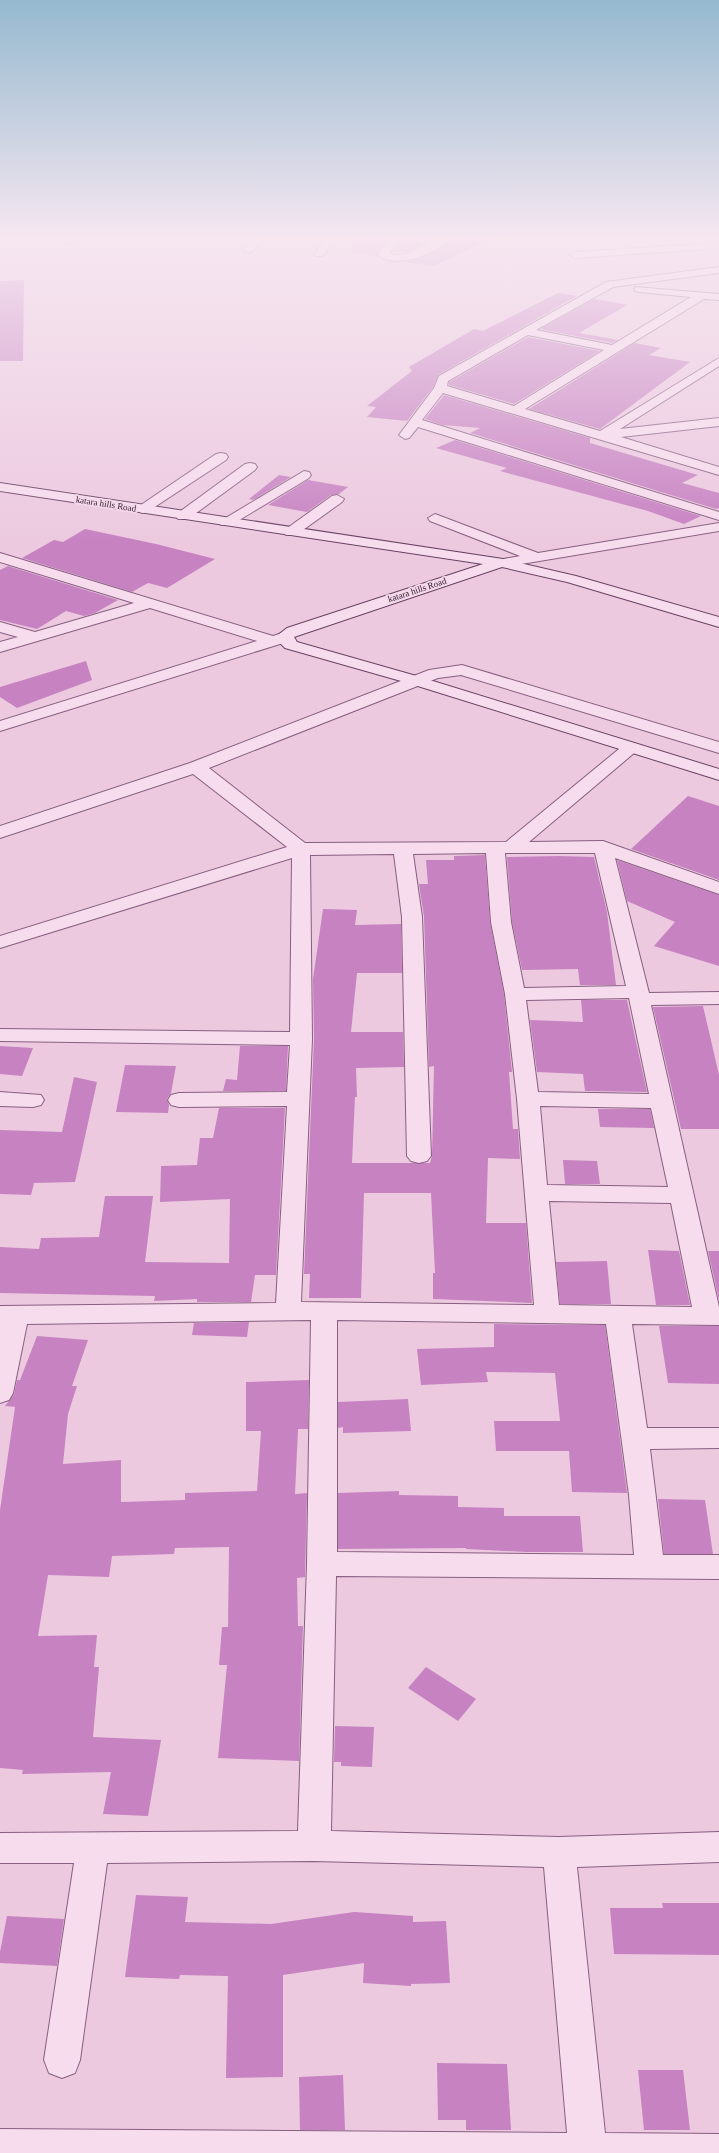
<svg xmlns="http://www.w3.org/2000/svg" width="719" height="2153" viewBox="0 0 719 2153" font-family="Georgia,serif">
  <rect width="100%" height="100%" fill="#ecc9df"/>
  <path fill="#c782c2" d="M353,239H389L377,253L380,257L352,252Z
    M402,239H433L408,252H392Z
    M451,239H491L433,266L405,262L436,251Z
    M24,280L23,361H0V281Z
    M558,293L577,296L438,375L433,387L407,421L367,417L376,407L367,406L412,371L409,367L474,329L483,331Z
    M594,299L627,305L579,333L618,340L612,343L540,329Z
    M528,337L600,351L514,404L449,385V382Z
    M635,343L661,348L649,355L690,362L600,429L529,409Z
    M444,395L590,438V443L698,475L682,483L719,493V508L716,509L470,433L480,428L442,425L425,419Z
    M455,440L701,516L684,524L648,511L500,471L507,468L436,448Z
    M279,475L291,477L253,500L249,499Z
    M308,480L348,487L339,494L331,495L307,512L268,505Z
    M85,529L156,544L215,559L167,588L148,583L132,592L22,558L54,540L63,542Z
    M8,566L118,600L95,613L84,616L66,611L37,629L0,620V570Z
    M86,661L92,680L17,708L0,697V687Z
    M688,796L719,806V880L631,849Z
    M485,855L490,922L504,994L512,1072H509L513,1129H518L520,1159L488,1158L486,1223H526L532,1303L433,1299V1273H435L431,1193H364L361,1298H309L310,1274H304L314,1039L313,979L323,909L357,910L355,925L401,924L402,973H357L351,1032H403L404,1067L356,1068L357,1097H355L352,1163H430L432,1156L434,1066L429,1067L424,917L419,884H428L426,860H454V856Z
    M559,856L594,857L607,912L616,985H580L578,969L522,970L512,922L507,857Z
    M617,860L719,895V966L654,946L675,922L627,901Z
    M581,1000H627L647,1092L585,1091L583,1074L537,1072L530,1020L583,1022Z
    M703,1006L719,1075V1129H681L653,1007Z
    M0,1046L33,1048L22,1076L0,1074Z
    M240,1046H288L286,1091H223L226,1079L237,1080Z
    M125,1065L176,1066L171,1093L167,1099L169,1105L168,1113L116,1112Z
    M74,1077L97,1082L75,1182L34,1183L31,1195L0,1194V1130L62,1132Z
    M219,1108H285L276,1275H255L251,1302H197V1299L154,1301L155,1296L0,1293V1247L39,1249L41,1238L99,1237L105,1196H153L145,1262L229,1263L230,1199L160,1202L161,1166L197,1165L200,1138H213Z
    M598,1109H650L654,1128L600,1127Z
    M563,1160L597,1161L600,1184H565Z
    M648,1250L679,1251L690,1305H656Z
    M708,1251H719V1300Z
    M607,1261L611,1304H560L556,1262Z
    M249,1322L247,1337L192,1335L194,1323Z
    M494,1324L605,1325L627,1493L572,1492L569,1451H496L494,1421H560L555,1373L486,1372L488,1382L421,1385L417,1349L494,1347Z
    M659,1326H719V1384L668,1383Z
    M37,1336L88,1340L72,1386H77L68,1414L63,1464L121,1460V1502L185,1500V1493L257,1491L261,1431H246V1382L309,1380L308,1429H298L295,1494L307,1493L305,1577L297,1578L298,1626H303L299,1761L218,1758L227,1665H219L222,1627H228L229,1547L175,1548L174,1554L112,1556L109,1577L48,1575L38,1636L97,1635L94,1667H99L93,1737L161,1740L148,1816L103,1814L111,1772L22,1774L23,1770L0,1768V1510L15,1407L5,1406L14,1394L17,1380H20Z
    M408,1399L411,1431L343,1433V1427L338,1428V1402Z
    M399,1491V1495L458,1496V1507L504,1508V1516H580L583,1552H526L466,1549V1548L338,1549V1493Z
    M658,1499L705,1500L713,1554H664Z
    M426,1667L476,1699L458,1721L408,1688Z
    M335,1726L374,1727L372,1767L341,1766V1762H334Z
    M136,1895L188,1897L185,1922L271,1924L354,1912L413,1916V1922L446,1921L450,1983L411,1984V1986L363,1983L364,1963L283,1975V2077L226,2078L228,1976L180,1975L179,1979L125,1977Z
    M662,1903H719V1955L614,1954L610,1908H663Z
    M7,1916L64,1919L57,1966L0,1963V1952Z
    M437,2063L507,2064L511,2130H466V2120H438Z
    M638,2070H683L690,2130H644Z
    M343,2075L345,2130H300L299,2077Z"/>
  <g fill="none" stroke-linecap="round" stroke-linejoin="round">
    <g stroke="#875f80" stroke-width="2">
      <path id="street" d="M64,239H74L75,241L70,244L66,243Z
        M253,239H264L252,252H244L243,250Z
        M325,239H335L323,256H315L314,254Z
        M391,239H401L389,253C408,261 420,244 437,239C441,238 446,239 450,239C438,253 393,271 378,254Z
        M704,244L708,245V249L575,258L570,255L575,252Z
        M719,267V273L613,287L536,330L612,345L691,297L639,292L635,291L634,289L635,287L719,294V300L704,299L525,409L600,431L719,358V366L620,429L719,418V426L621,437L719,467V475L443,393L422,420L719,512V520L418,427L409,438L405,439L399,435L434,388L439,376L606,282ZM528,335L604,350L514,406L447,386L448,381Z
        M221,453L226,454L228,457L226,460L147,512L142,513L135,509L216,454Z
        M250,463L255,464L257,467L255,470L188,519H178L176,516L178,513L245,464Z
        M304,471L309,472L311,475L309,478L231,525H221L219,522Z
        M337,495L344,499L342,502L296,535H286L284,532L286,529L332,496Z
        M435,514L538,553L719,523V531L503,567L498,566L496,563L498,560L520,556L430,521L428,518Z
        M0,553L273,636L285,632L291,634L293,637L291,640L280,644L0,731V721L257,641L150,608L0,652V642L18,637L0,632V622L35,632L134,603L0,562Z
        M462,665L719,742V753L461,675L438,678L209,768L305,843L506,842L625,744L631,743L637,744L640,748L529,842L603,841L719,882V894L615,858L649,993L719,992V1004L651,1005L719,1307V1325L632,1324L647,1428H719V1448L650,1449L663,1555H719V1579L336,1576L331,1831L559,1837L719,1832V1862L577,1867L605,2133L719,2134V2153H0V2129L567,2133L544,1867L314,1861L107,1863L80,2060L75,2073L62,2078L49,2073L44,2060L74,1863H0V1833L298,1831L307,1564L311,1320L27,1324L13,1393L9,1400L0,1403V1306L276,1303L287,1106L179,1107L171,1105L168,1100L171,1095L179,1093L287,1092L290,1045L0,1041V1029L290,1032L292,858L0,948V936L287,847L193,774L0,838V826L190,763L429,670ZM486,853L491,922L505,994L517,1099L534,1305L301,1302L312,1039L310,855L394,854L402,917L407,1156L411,1161L419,1163L427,1161L431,1156L422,917L413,854ZM505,853H595L626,986L524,988L511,922ZM629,998L649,1094L538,1092L526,1000ZM540,1106L651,1108L668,1187L547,1185ZM549,1201L671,1203L692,1307L559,1305ZM337,1320L606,1324L629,1495L634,1555L337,1552Z
        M0,1092L41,1095L44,1100L41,1105L33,1107L0,1106Z"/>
    </g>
    <g stroke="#694263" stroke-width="2">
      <path id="secondary" d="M0,483L503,559L576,576L719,617V627L567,582L502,567L294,637L297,642L420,677L719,769V780L408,683L285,648L278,641V635L287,628L483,564L0,491Z"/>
    </g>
    <use href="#street" fill="#f7dced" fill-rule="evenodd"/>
    <use href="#secondary" fill="#f7dced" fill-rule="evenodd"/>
  </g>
  <linearGradient id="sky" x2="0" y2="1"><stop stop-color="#95b9cf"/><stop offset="0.44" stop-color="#f6e7f1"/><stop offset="1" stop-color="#f6e7f1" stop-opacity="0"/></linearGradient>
  <rect width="719" height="540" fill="url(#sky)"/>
  <g text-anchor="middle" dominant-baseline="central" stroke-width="3.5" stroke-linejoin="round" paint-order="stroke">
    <g font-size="9" fill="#392135" stroke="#f4d8ea">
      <text transform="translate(106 504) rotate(9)">katara hills Road</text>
      <text transform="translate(417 590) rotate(-18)">katara hills Road</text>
    </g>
  </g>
</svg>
